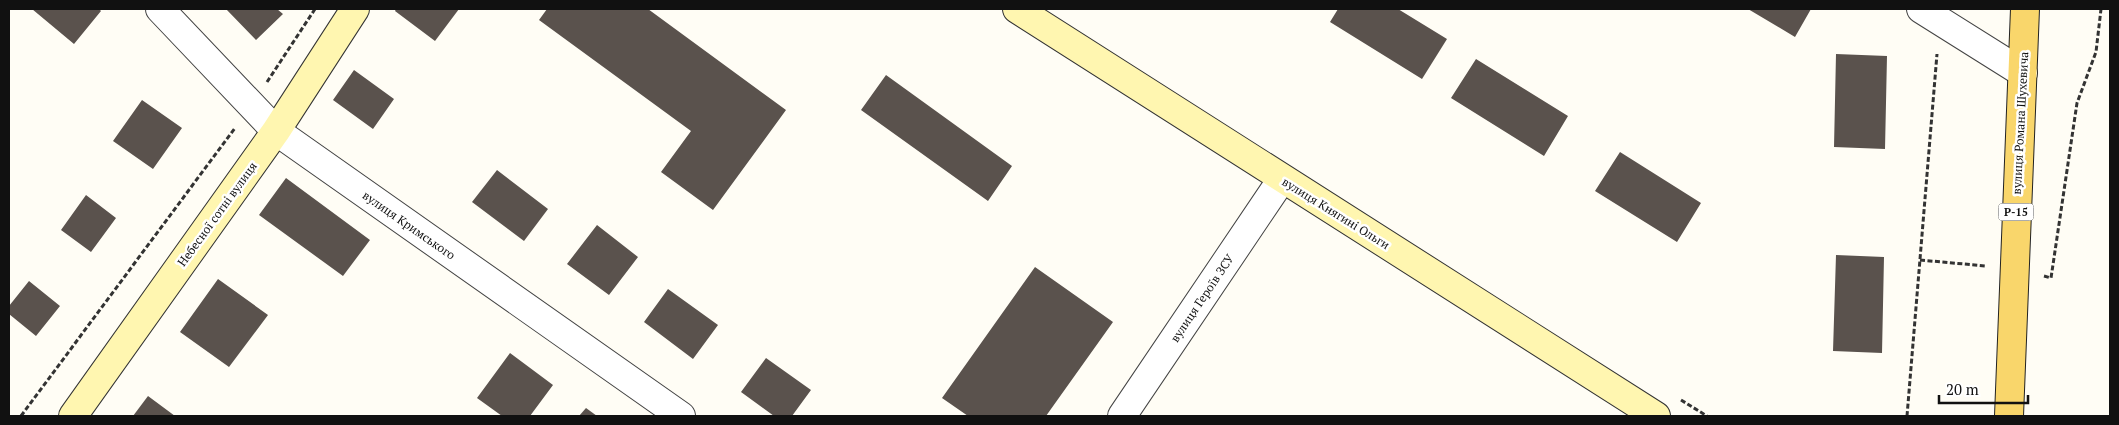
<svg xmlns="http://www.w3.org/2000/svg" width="2119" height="425" viewBox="0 0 2119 425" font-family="'PT Serif',serif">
  <rect width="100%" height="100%" fill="#fffdf5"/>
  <path fill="#5a524d" d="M32,9H99L101,11L74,44Z
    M226,9H277L283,14L256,40Z
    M396,9H459L435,41L395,11Z
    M547,9H648L786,110L713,210L661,172L691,131L539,20Z
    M1338,9H1398L1447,39L1422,79L1330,22Z
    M1748,9H1811L1795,37Z
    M1836,54L1887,56L1885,149L1834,147Z
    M1476,59L1568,116L1544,156L1451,98Z
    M354,70L394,99L373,129L333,100Z
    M886,75L1012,166L988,201L861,110Z
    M142,100L182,128L153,169L113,141Z
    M1620,152L1701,203L1677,242L1595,191Z
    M497,170L548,209L524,241L472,202Z
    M286,178L370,240L343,276L259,215Z
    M86,195L116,218L91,252L61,230Z
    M597,225L638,257L609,295L567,264Z
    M1836,255L1884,257L1882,353L1833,351Z
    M1035,267L1113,322L1046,416H968L942,398Z
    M218,279L268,315L229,367L180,332Z
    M29,281L60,306L36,336L9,314V306Z
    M668,289L718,325L693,359L644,322Z
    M510,353L553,385L530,416H502L477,398Z
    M766,358L811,390L792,416H774L741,392Z
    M148,396L175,416H133Z
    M586,408L597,416H579Z"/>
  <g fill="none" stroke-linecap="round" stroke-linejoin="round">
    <g stroke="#444" stroke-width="30">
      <path id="street" d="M160,9L276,131L681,416
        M1921,9L2023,73
        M1122,416L1282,179"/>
    </g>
    <g stroke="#333" stroke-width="30">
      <path id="secondary" d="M1017,9L1656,416
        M73,416L276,131L355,9"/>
    </g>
    <g stroke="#222" stroke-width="30">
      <path id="primary" d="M2009,416L2025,9"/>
    </g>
    <path stroke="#333" stroke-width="3" stroke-dasharray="5 2.5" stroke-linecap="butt" d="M267,82L315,9
      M1920,260L1986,266
      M2044,276L2051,278L2077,103L2096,52L2101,9
      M1681,400L1707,416
      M21,416L235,128
      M1907,416L1937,54"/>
    <use href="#street" stroke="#fff" stroke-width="28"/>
    <use href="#secondary" stroke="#fff6b0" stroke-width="28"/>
    <use href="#primary" stroke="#f9d66b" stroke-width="28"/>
  </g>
  <g text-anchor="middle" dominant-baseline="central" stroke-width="5" stroke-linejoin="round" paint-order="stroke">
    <rect fill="#fff" stroke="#585858" stroke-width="1" x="1998.5" y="203.5" width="35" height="17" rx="4"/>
    <g font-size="11" font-weight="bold" fill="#111">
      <text x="2016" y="212">Р-15</text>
    </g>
    <g font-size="12" fill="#111" stroke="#fff">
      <text transform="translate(2020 123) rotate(-87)">вулиця Романа Шухевича</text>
      <text transform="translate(1336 213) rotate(32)">вулиця Княгині Ольги</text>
      <text transform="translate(217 214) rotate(-54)">Небесної сотні вулиця</text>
      <text transform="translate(409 225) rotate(35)">вулиця Кримського</text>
      <text transform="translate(1202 298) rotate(-56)">вулиця Героїв ЗСУ</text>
    </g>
  </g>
  <rect width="2119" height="425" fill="none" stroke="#111111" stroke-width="20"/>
  <path d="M1939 395v8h89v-8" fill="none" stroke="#111111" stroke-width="2.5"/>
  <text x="1946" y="395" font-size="15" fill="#111111" stroke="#ffffff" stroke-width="4" paint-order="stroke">20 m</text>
</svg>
